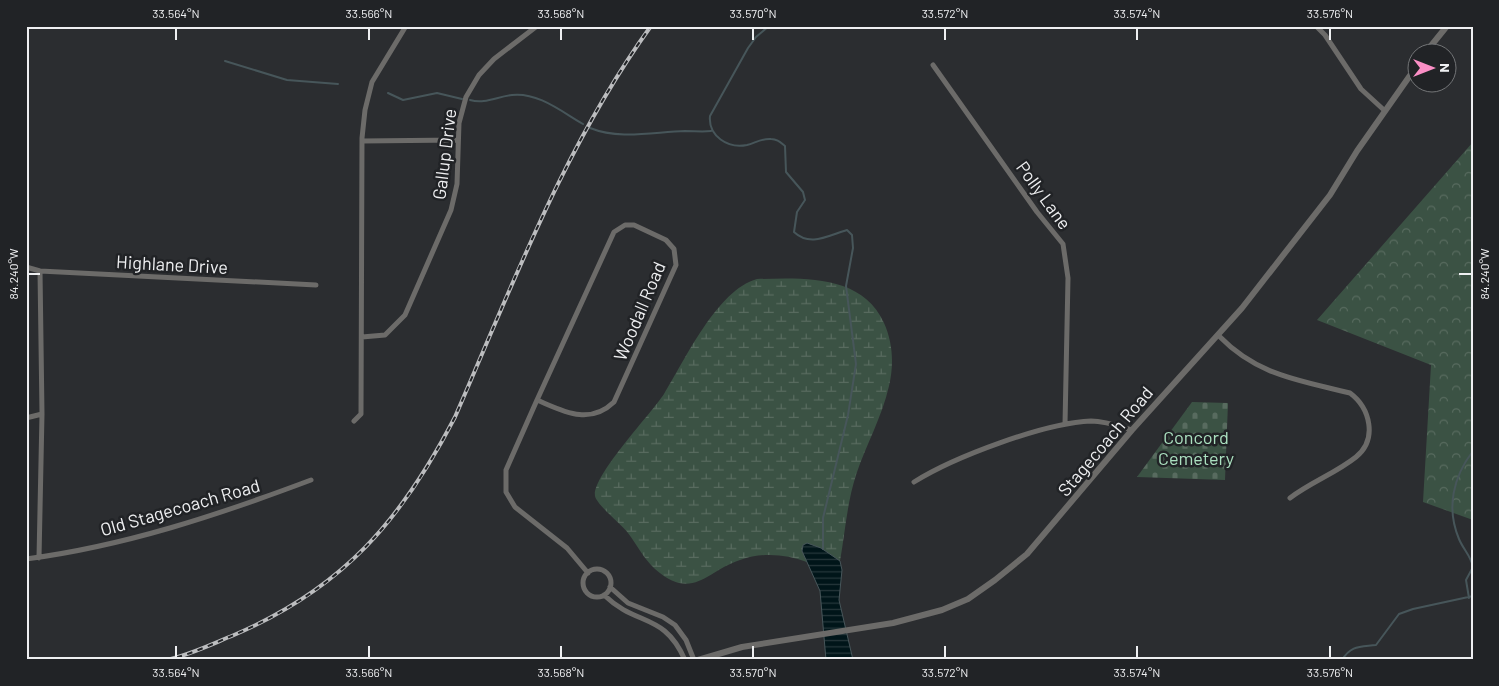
<svg xmlns="http://www.w3.org/2000/svg" width="1499" height="686" viewBox="0 0 1499 686" font-family="Barlow,sans-serif">
  <defs>
    <pattern id="forest-crowns" width="20" height="18" patternUnits="userSpaceOnUse" patternTransform="scale(1.25)"><rect width="20" height="18" fill="#3b5244"/><path d="M2 6a3 3 0 1 1 6 0M12 15a3 3 0 1 1 6 0" fill="none" stroke="#586b5f"/></pattern>
    <pattern id="wetland-marsh" width="20" height="14" patternUnits="userSpaceOnUse" patternTransform="scale(1.25)"><rect width="20" height="14" fill="#3b5244"/><path d="M1 5h8M5 5V1M11 12h8M15 12V8" fill="none" stroke="#586b5f"/></pattern>
    <pattern id="cemetery-stones" width="16" height="16" patternUnits="userSpaceOnUse" patternTransform="scale(1.25)"><rect width="16" height="16" fill="#3b5244"/><path d="M2 7V4a2 2 0 0 1 4 0v3zM10 15v-3a2 2 0 0 1 4 0v3z" fill="#586b5f"/></pattern>
    <pattern id="water-rules" width="6" height="5" patternUnits="userSpaceOnUse" patternTransform="scale(1.25)"><rect width="6" height="5" fill="#001519"/><path d="M0 2.5h6" fill="none" stroke="#26373b"/></pattern>
  </defs>
  <rect width="100%" height="100%" fill="#2b2d30"/>
  <path fill="url(#forest-crowns)" d="M1473,142V520L1423,502L1431,365L1317,320Z"/>
  <path fill="url(#wetland-marsh)" d="M757,279C803,278 862,274 884,323C893,343 894,365 889,386C882,417 866,445 856,475C847,503 845,533 840,561L821,548L803,545L802,551L807,562C785,554 763,552 740,560C706,571 693,602 655,569C644,559 637,545 628,533C621,524 597,505 595,496C592,476 651,414 664,394C685,360 717,290 757,279Z"/>
  <path fill="url(#cemetery-stones)" d="M1192,402L1228,403L1225,480L1137,477Z"/>
  <path fill="url(#water-rules)" stroke="#47565a" d="M807,543L821,548L840,561L842,570L839,600L853,660H826L820,591L802,551L803,545Z"/>
  <g fill="none" stroke-linecap="round" stroke-linejoin="round">
    <path stroke="#47565a" stroke-width="2" d="M769,26L756,37L748,48L710,116C708,136 728,149 747,145C755,143 762,138 771,139C777,139 780,142 785,146L786,172L803,192L805,200L797,212L794,232C810,247 827,236 847,230L852,235L853,248L846,286L856,364L848,415L823,518V549
      M225,61L287,80L338,84
      M388,93L403,100L437,93L462,99
      M470,100C485,104 496,97 512,95C538,92 562,112 583,124
      M590,128C620,140 653,132 685,131C695,131 702,132 711,131
      M1473,451C1453,477 1446,508 1459,539C1463,549 1471,556 1473,567
      M1469,598L1466,580L1473,567
      M1342,660C1351,645 1360,647 1376,645L1399,614L1413,609L1473,596"/>
    <path stroke="#6c6b69" stroke-width="5" d="M1316,26L1325,35L1361,89L1385,111
      M933,65L1037,212L1063,244L1068,278L1065,424
      M362,141L458,140
      M26,267L40,271L316,285
      M1219,336C1258,376 1299,380 1350,393C1370,408 1378,439 1356,457C1336,473 1311,482 1290,498
      M362,337L385,335L405,315L451,210L457,184L459,123L466,97L479,75L494,59L537,26
      M537,400L614,232L625,225H634L666,240L674,249L676,265L614,402C589,426 563,411 537,400L506,470V492L515,507L567,548L588,573
      M26,418L42,414
      M354,421L361,414L362,138L365,110L372,82L406,26
      M914,482C954,457 1044,423 1091,421C1105,421 1119,426 1132,430
      M39,558L42,414L40,271
      M26,559C125,546 218,515 311,480
      M583 583a14 14 0 1 1 28 0a14 14 0 1 1-28 0Z
      M610,587L628,603L663,617L675,625L686,640L694,660
      M604,595C637,627 664,612 685,660"/>
    <path stroke="#6c6b69" stroke-width="6" d="M1426,52L1447,26
      M698,660L742,647L893,623L942,610L968,599L995,580L1027,554L1132,430L1242,308L1330,195L1357,151L1416,67"/>
    <g stroke="#bcbdbf" stroke-width="4">
      <path id="rail" d="M166,660C190,655 212,644 234,635C343,588 401,521 455,417C513,284 565,145 651,26"/>
    </g>
    <use href="#rail" stroke="#212326" stroke-width="2" stroke-dasharray="5.5" stroke-linecap="butt"/>
  </g>
  <path fill="none" stroke="#eeeff1" stroke-width="2" d="M176,28V40M369,28V40M561,28V40M753,28V40M945,28V40M1137,28V40M1330,28V40M28,274H40M1459,274H1472M176,646V658M369,646V658M561,646V658M753,646V658M945,646V658M1137,646V658M1330,646V658"/>
  <g text-anchor="middle" dominant-baseline="central" stroke-width="5" stroke-linejoin="round" paint-order="stroke">
    <g font-size="18" fill="#eeeff1" stroke="#212326">
      <text transform="translate(444 154) rotate(-83)">Gallup Drive</text>
      <text transform="translate(1044 195) rotate(54)">Polly Lane</text>
      <text transform="translate(172 264) rotate(3)">Highlane Drive</text>
      <text transform="translate(639 311) rotate(-67)">Woodall Road</text>
      <text transform="translate(1105 441) rotate(-50)">Stagecoach Road</text>
      <text transform="translate(180 507) rotate(-16)">Old Stagecoach Road</text>
    </g>
    <g font-size="18" fill="#abe1c0" stroke="#212326">
      <text x="1196" y="437">Concord<tspan x="1196" dy="21">Cemetery</tspan></text>
    </g>
  </g>
  <rect width="1499" height="686" fill="none" stroke="#212326" stroke-width="55"/>
  <g transform="translate(1432 68) rotate(90)"><circle r="24" fill="#212326" stroke="#737577"/>
  <path d="M0-4L9 19L0 12L-9 19Z" fill="#fb8fc6"/>
  <text y="-8" font-size="14" font-weight="bold" text-anchor="middle" fill="#eeeff1">N</text>
  </g>
  <rect x="28" y="28" width="1444" height="630" fill="none" stroke="#eeeff1" stroke-width="2"/>
  <g font-size="12" text-anchor="middle" fill="#eeeff1">
    <text x="176" y="18">33.564°N</text>
    <text x="369" y="18">33.566°N</text>
    <text x="561" y="18">33.568°N</text>
    <text x="753" y="18">33.570°N</text>
    <text x="945" y="18">33.572°N</text>
    <text x="1137" y="18">33.574°N</text>
    <text x="1330" y="18">33.576°N</text>
    <text transform="translate(1485 274) rotate(-90)" y="4">84.240°W</text>
    <text transform="translate(14 274) rotate(-90)" y="4">84.240°W</text>
    <text x="176" y="677">33.564°N</text>
    <text x="369" y="677">33.566°N</text>
    <text x="561" y="677">33.568°N</text>
    <text x="753" y="677">33.570°N</text>
    <text x="945" y="677">33.572°N</text>
    <text x="1137" y="677">33.574°N</text>
    <text x="1330" y="677">33.576°N</text>
  </g>
</svg>
